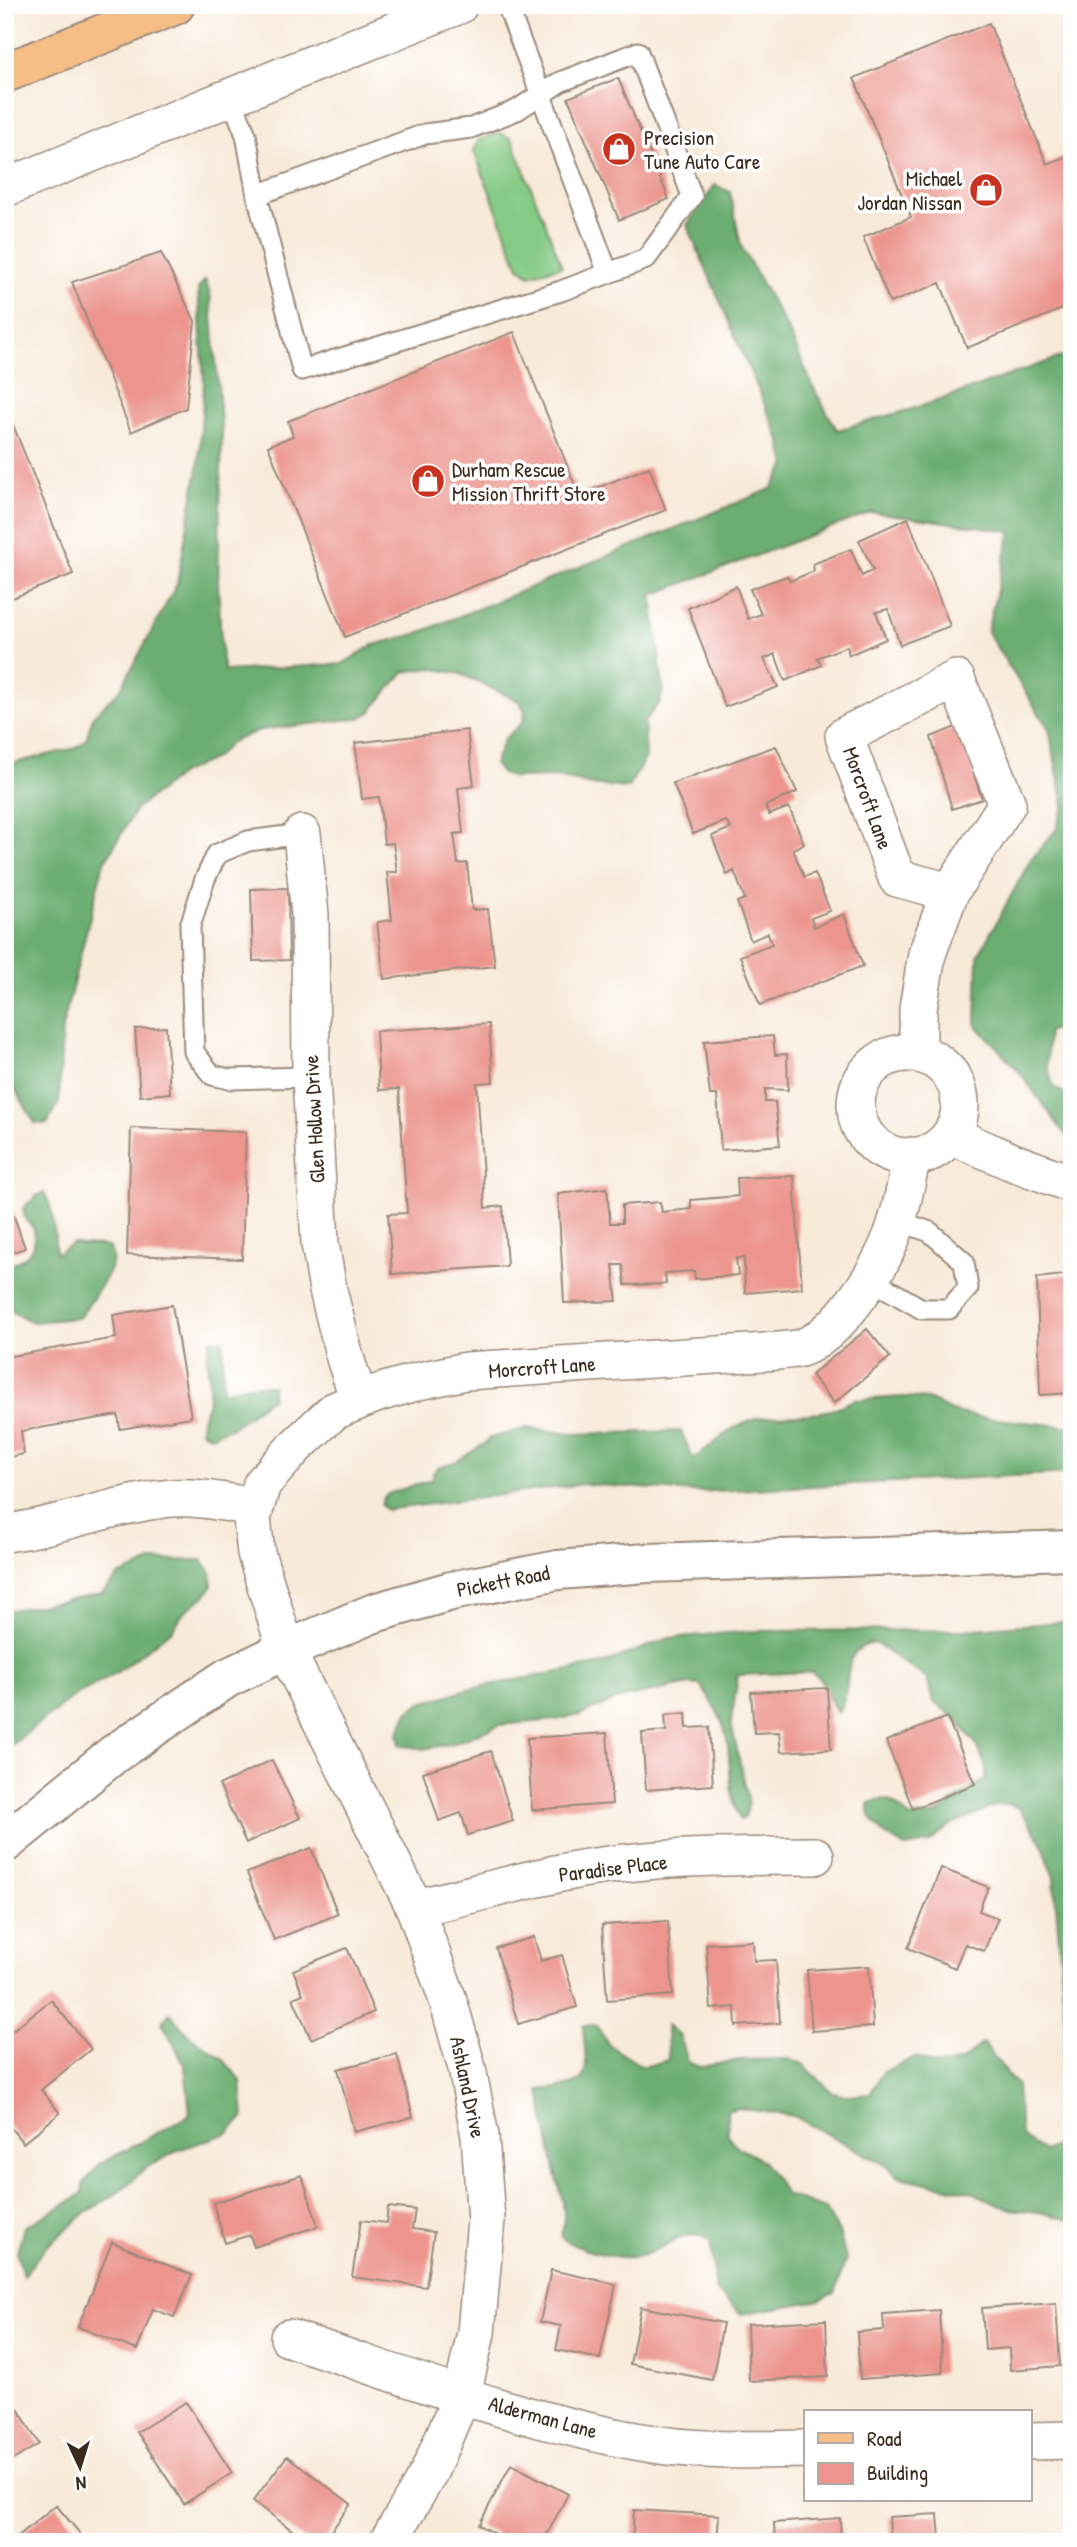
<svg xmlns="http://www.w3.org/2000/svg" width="1077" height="2547" viewBox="0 0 1077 2547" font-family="'Patrick Hand',sans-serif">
  <rect width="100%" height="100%" fill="#fff"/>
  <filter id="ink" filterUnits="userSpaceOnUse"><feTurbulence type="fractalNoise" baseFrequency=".0143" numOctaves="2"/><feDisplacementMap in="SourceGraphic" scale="14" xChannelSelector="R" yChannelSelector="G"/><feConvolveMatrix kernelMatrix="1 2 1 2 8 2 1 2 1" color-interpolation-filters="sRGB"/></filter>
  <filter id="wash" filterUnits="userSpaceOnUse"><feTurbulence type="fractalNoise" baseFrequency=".00686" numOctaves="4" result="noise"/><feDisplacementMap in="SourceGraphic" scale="28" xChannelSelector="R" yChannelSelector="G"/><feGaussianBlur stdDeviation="1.57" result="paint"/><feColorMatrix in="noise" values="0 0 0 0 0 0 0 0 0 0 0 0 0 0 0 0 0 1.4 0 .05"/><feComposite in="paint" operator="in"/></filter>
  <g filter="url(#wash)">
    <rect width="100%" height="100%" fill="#f8ead9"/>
    <path fill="#85ca85" stroke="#607a52" stroke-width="2" d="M500,133L512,139L562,266L530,275L519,267L474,151L478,140Z"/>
    <path fill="#6cae72" stroke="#546c48" stroke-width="2" d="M715,185L730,192L741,246L789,332L814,389L837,430L919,407L1072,353V1025L1048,1031L1047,1066L1054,1088L1066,1094L1072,1100V1139L1067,1137L1018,1070L976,1025L978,956L1031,859L1056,830L1064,806L1049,729L987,632L1011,531L872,512L652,595L663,689L660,702L644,722L646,757L628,788L592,785L558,777L514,778L502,774L494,764L504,739L522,723L525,711L519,701L461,674L431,668L404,672L370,712L360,718L260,730L233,741L215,758L182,773L136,809L103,865L62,1028L59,1103L47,1124L35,1123L5,1072V765L76,748L86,740L93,716L120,690L177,584L199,462L204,382L198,289L205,280L210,292L222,433L218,584L222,660L225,671L342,664L373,645L416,634L771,489L786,465L780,440L687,225Z
      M44,1193C55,1209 54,1235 56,1254L73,1243C88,1249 99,1242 110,1248C112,1253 113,1259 112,1264C109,1273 85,1312 78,1318L33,1322L14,1313L5,1295V1266C26,1260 36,1252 34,1229L25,1219L23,1208L38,1195Z
      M211,1339L223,1341V1392L248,1385H272V1397L233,1427L211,1436L201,1431C200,1415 208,1408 209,1394C210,1375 204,1357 211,1339Z
      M905,1397L928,1399L951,1411L978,1417L1072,1427V1473L695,1492L584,1484L386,1510L381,1505L383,1498L388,1494L433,1479V1473L437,1468L457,1461L485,1443L490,1438L527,1428L572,1434L681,1431L693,1459L732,1429L757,1418L809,1414L831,1410L854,1400Z
      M202,1560L211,1572L212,1586L205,1596L185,1611L172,1630L116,1673L76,1695L5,1750V1611L102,1594L118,1576L154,1561Z
      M1072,1621V2221L1040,2212L1009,2209L972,2192L899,2177L887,2166L794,2116L738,2108L727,2111L728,2136L739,2148L763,2161L786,2195L825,2209L839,2232L846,2259L835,2293L820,2300L741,2314L716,2291L710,2241C687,2225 667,2247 644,2255C623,2262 578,2251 561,2237C570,2208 557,2185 552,2156C547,2134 544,2112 540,2090C597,2085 586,2075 583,2026L596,2025L609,2045L643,2067L668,2060L667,2025L680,2036L688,2062L699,2067L740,2060L792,2059L803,2064L833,2093L845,2096L870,2094L883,2072L915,2057L938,2066L962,2061L983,2043L1017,2086L1021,2136L1044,2151L1057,2146L1064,2120L1062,2070L1066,2033L1054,1878L1042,1842L1019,1808L1008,1804L996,1805L949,1826L929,1843L905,1847L884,1834L870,1816L868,1804C889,1793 894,1803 909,1817L935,1815L986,1778V1768L977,1745L954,1717L933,1702L927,1679L875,1643C835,1648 857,1687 837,1713L821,1680L812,1672L738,1675L731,1724L749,1803L745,1817L740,1820C727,1791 732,1768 727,1739C723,1719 712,1701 700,1685L689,1684L618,1699L580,1715L555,1720L499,1725L455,1743L423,1749L400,1745L398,1734L408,1712L419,1704L468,1689L602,1664L669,1638L752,1631L963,1630Z
      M170,2013L187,2034L223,2059L241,2081L244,2117L228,2133L181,2149L145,2168L123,2189L83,2215L45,2248L23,2276L17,2253L24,2227L82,2195L83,2184L100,2164L190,2115L185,2065L162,2022Z"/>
    <g id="blocks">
      <path fill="#ec948d" d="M989,23L1047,164L1072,154V305L967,348L940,283L890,303L863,237L911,217L854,78Z
        M618,78L669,199L619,220L568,98Z
        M161,253L195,321L186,408L131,432L72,282Z
        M514,332L579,495L649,467L666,510L345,637L268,446L293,436L288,421Z
        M5,405L73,574L5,601Z
        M908,518L950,626L900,645L888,609L876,612L886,639L849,655L847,646L817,658L822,665L785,681L775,654L764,659L778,687L725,707L688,608L736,586L748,619L761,614L750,589L787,576L790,581L814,571L813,564L851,549L862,576L873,570L859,540Z
        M958,726L982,799L952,809L931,737Z
        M467,730L474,786L458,788L463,833L454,834L458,864L467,863L472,910L488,909L495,966L384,979L377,922L392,920L387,872H397L393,843L384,844L379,797L362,799L355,743Z
        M776,746L797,792L765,806L769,815L789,807L804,844L793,849L804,877L815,873L830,911L811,918L814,927L844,914L863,966L760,1005L740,956L772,944L768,933L751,941L737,902L745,899L734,871L727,875L712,836L731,828L726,821L693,834L673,783Z
        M288,888L289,960L253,961L251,889Z
        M489,1024L493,1082L477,1083L485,1208L503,1206L507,1266L392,1274L388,1214L407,1213L399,1089L379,1090L376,1031Z
        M166,1027L170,1093L140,1096L135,1029Z
        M773,1036L775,1055L787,1054L788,1090L765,1089V1102H775L780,1145L721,1150L717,1095H710L704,1041Z
        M131,1128L246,1132L242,1259L127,1255Z
        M794,1176L802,1288L745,1293L744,1258H736L738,1275L695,1279L694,1271L665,1273L666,1284L625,1285L623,1265H613L617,1301L564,1303L558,1194L607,1188L610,1223H622V1205L660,1202L662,1212L691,1209V1200L738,1196L737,1178Z
        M5,1191L25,1248L5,1255Z
        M1072,1274V1393L1040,1395L1037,1278Z
        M172,1305L191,1417L120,1429L118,1415L21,1431L24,1454L5,1458V1357L116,1338L113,1315Z
        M867,1329L890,1357L834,1403L811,1375Z
        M827,1688L831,1749L781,1752L779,1732L754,1733L751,1692Z
        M686,1713L687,1728L709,1727L713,1785L646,1790L642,1733L666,1731L665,1715Z
        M947,1717L975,1784L913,1809L886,1741Z
        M607,1733L612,1804L532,1810L527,1738Z
        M491,1751L513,1821L468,1835L461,1813L439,1821L423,1772Z
        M272,1760L300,1818L246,1843L219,1785Z
        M311,1848L338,1914L274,1940L247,1873Z
        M941,1868L988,1887L979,1911L998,1918L984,1951L965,1944L955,1968L908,1948Z
        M668,1921L673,1995L607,2000L602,1925Z
        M534,1937L541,1961L562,1955L577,2007L518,2024L496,1948Z
        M753,1941L754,1961L776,1960L780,2023L736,2026L735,2007L711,2009L706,1944Z
        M347,1948L374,2012L311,2039L293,1998L303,1994L293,1970Z
        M869,1966L873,2027L812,2031L807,1970Z
        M51,2000L91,2049L41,2090L60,2113L23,2143L5,2121V2036Z
        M397,2054L413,2117L354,2132L338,2069Z
        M302,2175L318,2226L254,2247L250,2235L225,2243L213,2203Z
        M388,2207L415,2210L412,2229L434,2232L426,2287L352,2277L361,2220L386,2223Z
        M112,2242L192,2275L174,2317L153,2309L137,2350L78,2327Z
        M551,2270L616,2284L600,2359L556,2350L561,2326L540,2322Z
        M1056,2303L1060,2366L1010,2370L1009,2348L985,2350L982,2308Z
        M641,2307L723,2323L712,2380L630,2364Z
        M939,2310L943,2373L860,2379L857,2332L884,2330L883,2314Z
        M826,2320L828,2377L749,2381L747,2324Z
        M5,2387L39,2444L5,2465Z
        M186,2402L232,2473L184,2504L137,2432Z
        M287,2456L351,2504L323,2542H308L253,2501Z
        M511,2464L568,2494L543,2542H511L479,2525Z
        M56,2505L87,2542H11Z
        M634,2510L719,2515L717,2542H632Z
        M938,2514L940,2538L962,2536L963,2542H891L889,2517Z
        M840,2518L841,2542H775L774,2523Z"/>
    </g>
  </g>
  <g filter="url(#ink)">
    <use href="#blocks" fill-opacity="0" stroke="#9a8a7c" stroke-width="2"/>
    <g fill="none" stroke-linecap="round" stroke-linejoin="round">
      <g stroke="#9a8a7c" stroke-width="23">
        <path id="service" d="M507,5L608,273
          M231,97L246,135L257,195L302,370L561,291L646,259L692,196L638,52L560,82L517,110L471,128L425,134L257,195
          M302,834L248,841L217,854L205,879L190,926L194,1052L212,1075L229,1079L311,1077
          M870,1279L922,1309H949L968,1288L964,1262L930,1232L896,1220"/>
      </g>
      <g stroke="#9a8a7c" stroke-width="40">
        <path id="minor" d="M5,188L459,5
          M302,834L310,915L311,1077L320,1243L328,1290L345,1358L359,1400
          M856 1105a52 52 0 1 1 104 0a52 52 0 1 1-104 0Z
          M918,1053V1009L927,954L950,892L1007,804L956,679L844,736L897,878L950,892
          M951,1135L1010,1161L1072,1184
          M5,1533C59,1527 109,1505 163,1499C192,1495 224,1502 253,1507
          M415,1908C468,1896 522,1880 576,1870C654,1856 736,1856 815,1856
          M289,2338C405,2376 521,2421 641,2442C695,2452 751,2450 806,2449
          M1030,2441L1072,2440
          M388,2542L429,2472L462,2395L476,2333L486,2220L480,2136L467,2068L448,2000L415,1908L286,1650L256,1553L252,1518L262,1484L296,1446L334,1411L378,1393L419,1381L466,1371L779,1351C786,1350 794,1350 801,1348C838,1335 879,1271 892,1236C902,1211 906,1182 912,1156"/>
      </g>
      <g stroke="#9a8a7c" stroke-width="42">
        <path id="tertiary" d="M5,1843L114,1754L227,1678L286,1650L374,1613L451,1591L558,1570L647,1563L1072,1550"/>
      </g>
      <g stroke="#9a8a7c" stroke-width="42">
        <path id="primary" d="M5,73L175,5"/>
      </g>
      <use href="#service" stroke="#fff" stroke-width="19"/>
      <use href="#minor" stroke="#fff" stroke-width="37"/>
      <use href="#tertiary" stroke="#fff" stroke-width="38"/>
      <use href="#primary" stroke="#f6be87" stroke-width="38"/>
    </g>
  </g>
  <defs>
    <g id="shop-disc" transform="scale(1.75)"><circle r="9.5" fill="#c8321e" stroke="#fff"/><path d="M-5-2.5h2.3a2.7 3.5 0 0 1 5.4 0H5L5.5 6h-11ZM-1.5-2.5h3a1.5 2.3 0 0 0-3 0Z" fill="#fff"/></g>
  </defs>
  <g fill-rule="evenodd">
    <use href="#shop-disc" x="619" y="149"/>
    <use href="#shop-disc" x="986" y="190"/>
    <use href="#shop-disc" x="428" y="481"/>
  </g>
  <g text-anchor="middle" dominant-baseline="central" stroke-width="7" stroke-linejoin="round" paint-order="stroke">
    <g font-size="21" fill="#3b2a1e" stroke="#fff" text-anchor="start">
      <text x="644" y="137">Precision<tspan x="644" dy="24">Tune Auto Care</tspan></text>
      <text x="962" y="178" text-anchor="end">Michael<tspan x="962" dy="24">Jordan Nissan</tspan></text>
      <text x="452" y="469">Durham Rescue<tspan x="452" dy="24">Mission Thrift Store</tspan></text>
    </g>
    <g font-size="21" fill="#3b2a1e" stroke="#fff">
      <text transform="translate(868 798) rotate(70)">Morcroft Lane</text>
      <text transform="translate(314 1119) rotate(-93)">Glen Hollow Drive</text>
      <text transform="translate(542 1367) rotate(-4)">Morcroft Lane</text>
      <text transform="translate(503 1581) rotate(-11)">Pickett Road</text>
      <text transform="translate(613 1868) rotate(-7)">Paradise Place</text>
      <text transform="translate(468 2087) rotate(78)">Ashland Drive</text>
      <text transform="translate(543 2417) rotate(15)">Alderman Lane</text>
    </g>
  </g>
  <rect width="1077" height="2547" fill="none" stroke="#fff" stroke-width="28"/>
  <rect x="804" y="2410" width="228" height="91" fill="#ffffff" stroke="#b1aaa5" stroke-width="2"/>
  <rect x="818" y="2433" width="35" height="10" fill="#f6be87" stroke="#b1aaa5" stroke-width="2"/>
  <text x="867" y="2446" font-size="21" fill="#3b2a1e">Road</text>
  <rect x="818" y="2463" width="35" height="21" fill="#ec948d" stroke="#b1aaa5" stroke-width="2"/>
  <text x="867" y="2480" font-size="21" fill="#3b2a1e">Building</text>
  <g transform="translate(80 2467) rotate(176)" stroke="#ffffff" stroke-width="5" paint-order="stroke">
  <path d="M0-5L12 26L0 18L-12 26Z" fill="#3b2a1e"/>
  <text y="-10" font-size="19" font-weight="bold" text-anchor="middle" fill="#3b2a1e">N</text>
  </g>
</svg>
